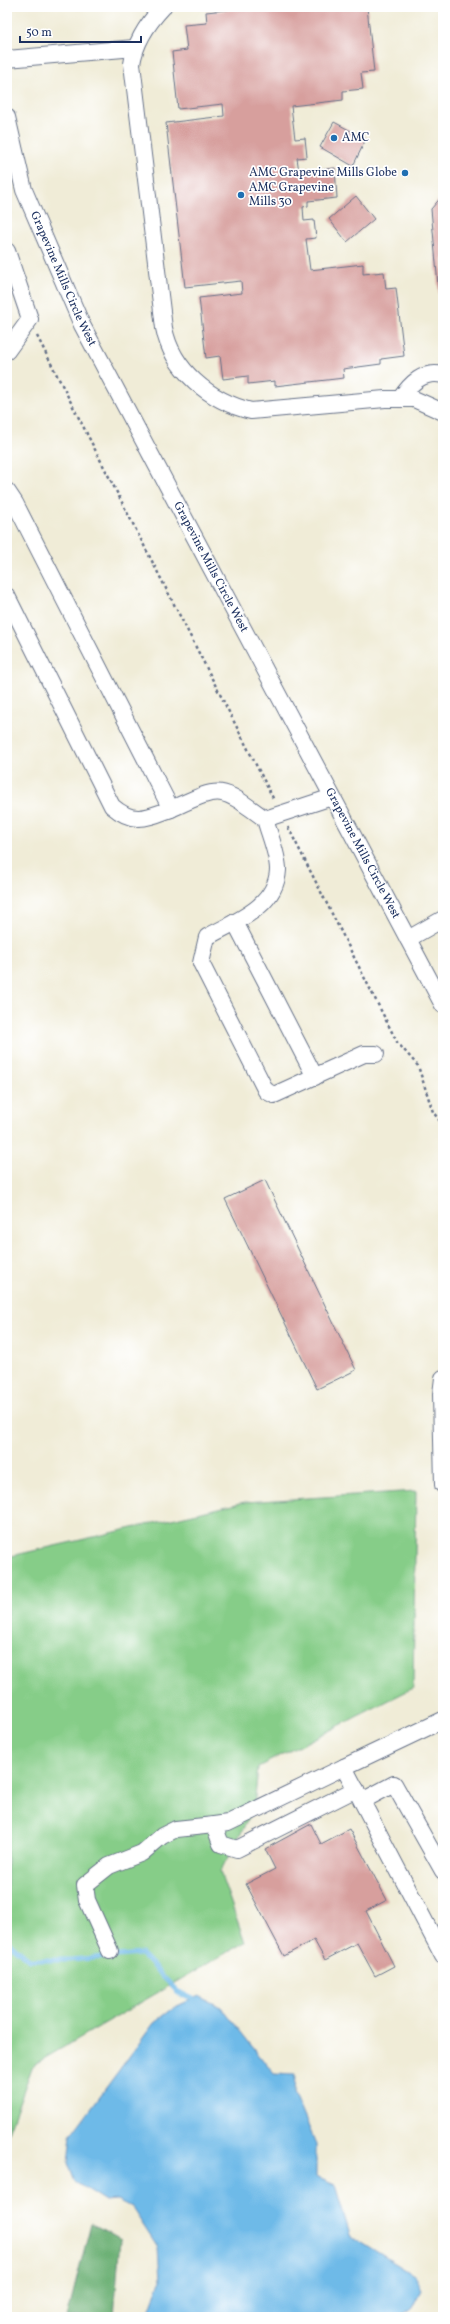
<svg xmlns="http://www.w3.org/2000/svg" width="450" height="2324" viewBox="0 0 450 2324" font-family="Vollkorn,serif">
  <rect width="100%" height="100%" fill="#fff"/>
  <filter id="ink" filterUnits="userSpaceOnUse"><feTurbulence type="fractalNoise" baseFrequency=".025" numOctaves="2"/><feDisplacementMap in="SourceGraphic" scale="8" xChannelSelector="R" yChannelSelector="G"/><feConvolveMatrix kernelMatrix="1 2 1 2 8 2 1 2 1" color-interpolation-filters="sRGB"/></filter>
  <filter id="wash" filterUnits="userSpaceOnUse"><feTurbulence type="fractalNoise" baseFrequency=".012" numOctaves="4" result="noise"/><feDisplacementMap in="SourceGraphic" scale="16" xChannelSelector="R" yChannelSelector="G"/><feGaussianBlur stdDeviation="0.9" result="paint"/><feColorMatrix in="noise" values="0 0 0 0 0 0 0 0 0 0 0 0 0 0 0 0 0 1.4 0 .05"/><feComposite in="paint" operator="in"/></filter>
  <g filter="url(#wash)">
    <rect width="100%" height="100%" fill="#f0ecd7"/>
    <path fill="#86cd88" stroke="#507e73" d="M416,1491L413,1688L258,1767L254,1808L220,1872L245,1942L33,2065L7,2135V1557L245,1502Z"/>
    <path fill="#6cb074" stroke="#447069" d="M91,2223L120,2239L114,2317H67Z"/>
    <path fill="#6ebae8" stroke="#4474a3" d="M199,1996L221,2007L274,2074L295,2075L294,2092L316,2144V2177L335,2185L350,2235L414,2275L422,2289L413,2307L401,2317H147L160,2281L158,2247L132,2207L118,2200L105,2201L75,2182L68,2163L71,2135L154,2023L175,2007Z"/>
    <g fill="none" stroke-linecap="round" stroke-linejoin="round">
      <path stroke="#6ebae8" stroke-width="5" d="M7,1941L29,1960H70L141,1954L177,1991L193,1999V2004"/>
    </g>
    <g id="blocks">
      <path fill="#d79f9d" d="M234,7H367L374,72L361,73L363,89L343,91V100L291,106L295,139L305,138L307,157L297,158L299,172L335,168L337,198L308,201V206L303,207L304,221L314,220L316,238L306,239L310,270L363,264V274L384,272L386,289L396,288L404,356L381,359V364L343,369L344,378L275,386V381L248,384V376L223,379L220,356L206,358L199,298L242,293L241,281L185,287L166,123L224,116L223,104L178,109L172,52L187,50L184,25L207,23L206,12L235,9Z
        M334,122L366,139L353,166L320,147Z
        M441,149H443V163H442Z
        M443,195V296H439L431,209Z
        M356,196L374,219L347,242L329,219Z
        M265,1180L356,1370L317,1389L225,1199Z
        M311,1824L321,1844L349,1829L387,1900L366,1911L394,1966L375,1976L357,1943L325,1960L314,1940L284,1956L246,1884L275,1869L265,1849Z"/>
    </g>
  </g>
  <g filter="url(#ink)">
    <use href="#blocks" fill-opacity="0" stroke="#667188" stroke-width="1"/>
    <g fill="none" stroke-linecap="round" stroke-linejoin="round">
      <g stroke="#667188" stroke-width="18">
        <g id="minor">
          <path d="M163,7C148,23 135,42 132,64L164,328C172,370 210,401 251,411L385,399H414L443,412"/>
          <path d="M7,59L135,48"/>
          <path id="s1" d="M7,117L24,190L82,325L443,1005"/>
          <path d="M7,251L30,319L7,351"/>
          <path d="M400,399C410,384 423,370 443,375"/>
          <path d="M7,491L15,503L171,809C222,786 219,785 265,819C269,834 278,854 278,870C276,907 236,921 207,937L201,963L266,1091L274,1095L364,1054H376"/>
          <path d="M7,596L112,806C134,825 146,818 171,809"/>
          <path d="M265,819L332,797"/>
          <path d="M235,922L315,1077"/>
          <path d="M408,939L443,919"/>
          <path d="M443,1378L441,1394L443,1485"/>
          <path d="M443,1720L344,1767L443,1956"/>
          <path d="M344,1767L228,1823L214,1825L221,1844L237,1849L356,1789"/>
          <path d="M362,1801L394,1784L443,1871"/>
          <path d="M110,1951L87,1900L85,1885L109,1866L142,1853L162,1836L176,1829L214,1825"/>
        </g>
      </g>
      <path stroke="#667188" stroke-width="2.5" stroke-dasharray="3 3" stroke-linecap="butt" d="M37,336L274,800
        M288,827L397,1042L418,1066L433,1112L443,1125"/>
      <use href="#minor" stroke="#fff" stroke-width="16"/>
    </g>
  </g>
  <g fill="#1f6fb2" stroke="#fff" stroke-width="1.5">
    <circle cx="334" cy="138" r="4"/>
    <circle cx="405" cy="173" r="4"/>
    <circle cx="241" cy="195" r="4"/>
  </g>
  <g text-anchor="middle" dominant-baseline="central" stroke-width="3.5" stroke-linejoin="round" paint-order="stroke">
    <g font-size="12" fill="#1b2f5e" stroke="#fff" text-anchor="start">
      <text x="342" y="138">AMC</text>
      <text x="397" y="173" text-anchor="end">AMC Grapevine Mills Globe</text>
      <text x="249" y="188">AMC Grapevine<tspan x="249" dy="14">Mills 30</tspan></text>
    </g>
    <g font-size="12" fill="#1b2f5e" stroke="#fff">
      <text stroke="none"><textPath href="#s1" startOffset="172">Grapevine Mills Circle West</textPath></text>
      <text stroke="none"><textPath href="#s1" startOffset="496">Grapevine Mills Circle West</textPath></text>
      <text stroke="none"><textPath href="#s1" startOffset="820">Grapevine Mills Circle West</textPath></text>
    </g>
  </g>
  <rect width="450" height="2324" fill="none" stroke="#fff" stroke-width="24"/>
  <path d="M20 36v6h121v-6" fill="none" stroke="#1b2f5e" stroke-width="2"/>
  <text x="26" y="36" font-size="12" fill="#1b2f5e" stroke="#ffffff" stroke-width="3" paint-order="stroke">50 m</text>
</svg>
